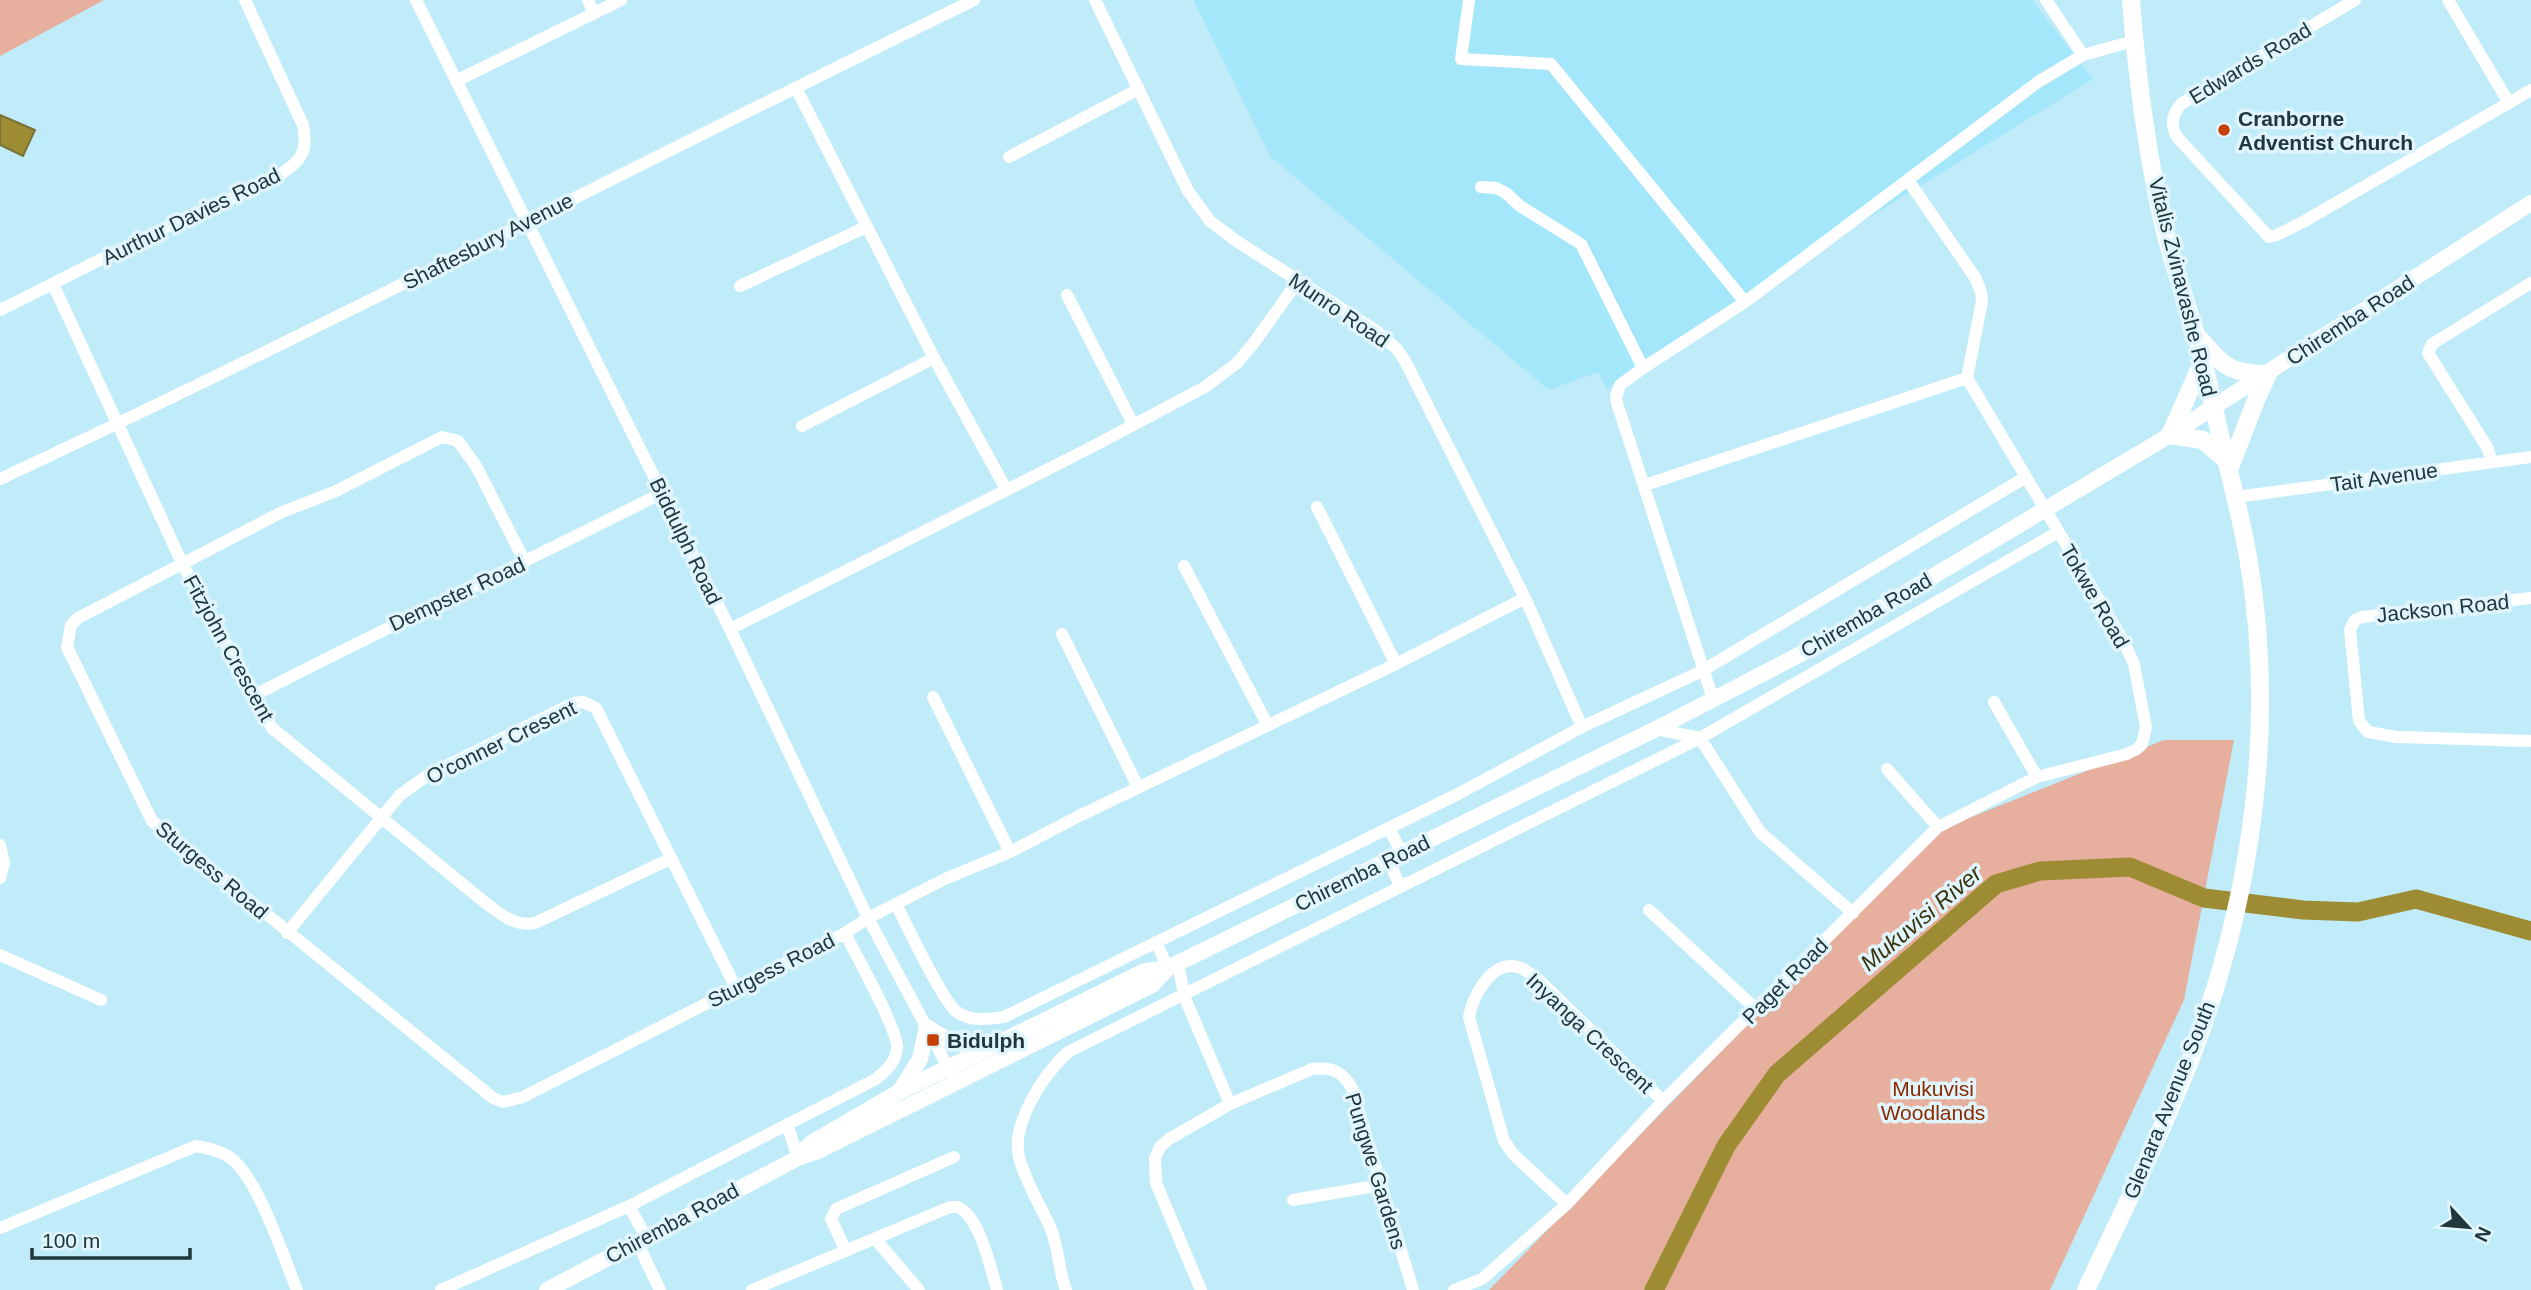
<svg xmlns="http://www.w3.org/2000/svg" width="2531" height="1290" viewBox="0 0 2531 1290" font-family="Arial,sans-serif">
  <rect width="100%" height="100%" fill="#c0ecfa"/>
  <path fill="#a5e7fa" d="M1193,0H2032L2093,79L1802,259L1607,389L1598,372L1549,390L1271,157Z"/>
  <path fill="#e6af9e" d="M0,0H104L0,56Z
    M2164,740H2234L2184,1000L2050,1290H1489L1936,831Z"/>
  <path fill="#9d8c33" stroke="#787236" stroke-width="2" d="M0,115L35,130L23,156L0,145Z"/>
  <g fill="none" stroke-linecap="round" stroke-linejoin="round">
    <path stroke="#9d8c33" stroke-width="19" d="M1654,1290L1726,1146L1777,1074L1996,884L2040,871L2130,867L2204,898L2303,910L2358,912L2416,899L2531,931"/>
    <path stroke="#fff" stroke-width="12" d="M416,0L730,629L868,918L951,1073
      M588,0L594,13
      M1095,0L1188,191L1210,221L1235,240L1375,330L1397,349L1405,361L1525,598L1582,727
      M1469,0L1461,59L1551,64L1745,302
      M2046,0L2083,55
      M2355,0L2181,104C2172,115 2170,124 2177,137L2269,237L2277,235L2303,222L2531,90
      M2448,0L2509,103
      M456,81L621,0
      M796,88L934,358L1006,489
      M1009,157L1139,89
      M1481,187L1496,188L1506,193L1520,206L1581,244L1643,368
      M53,284L182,563L272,728L477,896C494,909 513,928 535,923L670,859
      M740,286L866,227
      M1067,295L1133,424
      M0,310C61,280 121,248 183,219C214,204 275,185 297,161C307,150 305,139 303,125L245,0
      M802,426L934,358
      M2492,462L2487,447L2428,353L2432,344L2531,283
      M0,479C328,326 649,158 974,0
      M1645,485L1967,378
      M2236,497L2531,457
      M1317,507L1396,664
      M525,562L476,466L458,441L442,437L334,492L282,512L78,618L71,625L67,647L152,821L493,1098L503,1102L523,1097L845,933L868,918L945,879L1010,852L1079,816L1396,664L1525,598
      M1184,566L1267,724
      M2531,598L2362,617L2355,620L2350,630L2359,721L2368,732L2397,737L2531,741
      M730,629L1086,450L1205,387L1237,363L1253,344L1298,281
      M1062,634L1138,787
      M253,696C388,626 526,562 662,493
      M933,697L1010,852
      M1713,699L1617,403L1616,397L1620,385L1643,368L1745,302L2038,82L2083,55L2134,41
      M1994,702L2037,777
      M1656,729L1700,738L1760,832L1853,913
      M1887,769L1938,827
      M1389,828L1402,854
      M0,845L4,863L0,878
      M1388,860L1400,886
      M896,904C906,924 943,1002 957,1012C971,1022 988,1019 1004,1017L1460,793L1582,727L1702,671L2026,477
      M1649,910L1757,1010
      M287,933L400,795L428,775L574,703L583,702L596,708L736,988
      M1156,942L1168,968
      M0,955L101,1000
      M1178,963L1184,996L1230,1104
      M787,1124L798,1158
      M1293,1200L1381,1185
      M1567,1204L1514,1155L1504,1141L1469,1017C1472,999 1488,967 1510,966C1521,965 1531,974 1540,981L1663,1101
      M629,1206L646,1237
      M0,1228L196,1146C207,1148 218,1150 228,1156C257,1174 283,1256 297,1290
      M876,1240L919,1290
      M637,1242L660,1290
      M846,1251L831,1219L836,1209L954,1157
      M441,1290L629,1206L876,1079C886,1071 895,1063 897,1049C899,1030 855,954 845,933
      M752,1290L950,1207H958C979,1216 991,1268 997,1290
      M1066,1290C1058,1269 1059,1247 1050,1227C1040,1204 1025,1181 1019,1157C1011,1123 1044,1074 1068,1052L1700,738L2058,532
      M1201,1290L1156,1183L1155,1158L1160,1147L1169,1139L1230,1104L1312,1069C1332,1067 1342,1071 1352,1088L1413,1290
      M1454,1290L1482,1279L1567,1204L1663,1101L1938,827L2037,777L2127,754L2137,749L2142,744L2146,727L2134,664L2123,640L1967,378L1982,301L1981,292L1976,279L1908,180"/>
    <path stroke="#fff" stroke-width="16" d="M900,1091L920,1059L927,1027C949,1043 961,1045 987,1047
      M804,1150L813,1142L899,1092L1145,971L1168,968
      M547,1290L798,1158L818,1151L1152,985L1168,968L1178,963L1656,729L1816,646L2170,435L2531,203"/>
    <path stroke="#fff" stroke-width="18" d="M2198,337C2223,365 2228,374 2268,374L2256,400L2229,470
      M2203,361L2170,435L2203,440L2226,460
      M2086,1290C2122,1213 2160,1137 2191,1058C2252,900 2277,724 2248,557C2241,517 2231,479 2221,439C2213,405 2206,369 2196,335C2186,301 2174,267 2165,232C2147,156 2137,78 2131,0"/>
  </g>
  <g fill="#c63f03" stroke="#e0f5fc" stroke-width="2.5">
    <circle cx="2224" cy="130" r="7"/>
    <rect x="926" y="1033" width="14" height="14" rx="3.5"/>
  </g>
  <g text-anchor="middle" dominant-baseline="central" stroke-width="7" stroke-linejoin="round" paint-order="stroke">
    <g font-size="21" fill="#20373d" stroke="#e0f5fc">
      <text transform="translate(2250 63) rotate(-31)">Edwards Road</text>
      <text transform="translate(191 216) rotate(-26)">Aurthur Davies Road</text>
      <text transform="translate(488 241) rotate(-27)">Shaftesbury Avenue</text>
      <text transform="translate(2183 287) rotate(76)">Vitalis Zvinavashe Road</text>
      <text transform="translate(1339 310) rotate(34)">Munro Road</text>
      <text transform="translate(2350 320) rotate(-33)">Chiremba Road</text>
      <text transform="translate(2384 477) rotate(-8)">Tait Avenue</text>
      <text transform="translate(686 541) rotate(64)">Biddulph Road</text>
      <text transform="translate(457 594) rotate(-25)">Dempster Road</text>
      <text transform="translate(2095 596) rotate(60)">Tokwe Road</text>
      <text transform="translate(2443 608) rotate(-6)">Jackson Road</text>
      <text transform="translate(1866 615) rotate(-30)">Chiremba Road</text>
      <text transform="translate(229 648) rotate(61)">Fitzjohn Crescent</text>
      <text transform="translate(501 742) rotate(-26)">O'conner Cresent</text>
      <text transform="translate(212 870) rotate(40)">Sturgess Road</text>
      <text transform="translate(1362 873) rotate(-26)">Chiremba Road</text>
      <text transform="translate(771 970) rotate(-27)">Sturgess Road</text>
      <text transform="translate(1785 981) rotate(-45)">Paget Road</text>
      <text transform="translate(1590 1033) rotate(43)">Inyanga Crescent</text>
      <text transform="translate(2169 1100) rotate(-68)">Glenara Avenue South</text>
      <text transform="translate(1376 1171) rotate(73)">Pungwe Gardens</text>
      <text transform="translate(672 1223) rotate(-28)">Chiremba Road</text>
    </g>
    <g font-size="21" font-weight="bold" fill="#20373d" stroke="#e0f5fc" text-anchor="start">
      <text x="2238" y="118">Cranborne<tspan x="2238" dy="24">Adventist Church</tspan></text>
      <text x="947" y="1040">Bidulph</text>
    </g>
    <g font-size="21" fill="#8b2900" stroke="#e0f5fc">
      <text x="1933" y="1088">Mukuvisi<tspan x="1933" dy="24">Woodlands</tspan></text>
    </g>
    <g font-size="23" font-style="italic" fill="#3a330c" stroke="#e0f5fc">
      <text transform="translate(1921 918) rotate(-40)">Mukuvisi River</text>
    </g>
  </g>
  <g transform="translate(2468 1227) rotate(116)" stroke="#e0f5fc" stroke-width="5" paint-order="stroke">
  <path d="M0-5L12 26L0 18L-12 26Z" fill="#20373d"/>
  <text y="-10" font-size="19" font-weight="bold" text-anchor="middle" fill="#20373d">N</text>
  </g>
  <path d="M32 1248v10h158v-10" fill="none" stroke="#20373d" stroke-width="3.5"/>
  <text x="42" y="1248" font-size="21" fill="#20373d" stroke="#e0f5fc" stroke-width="5" paint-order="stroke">100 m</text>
</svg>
